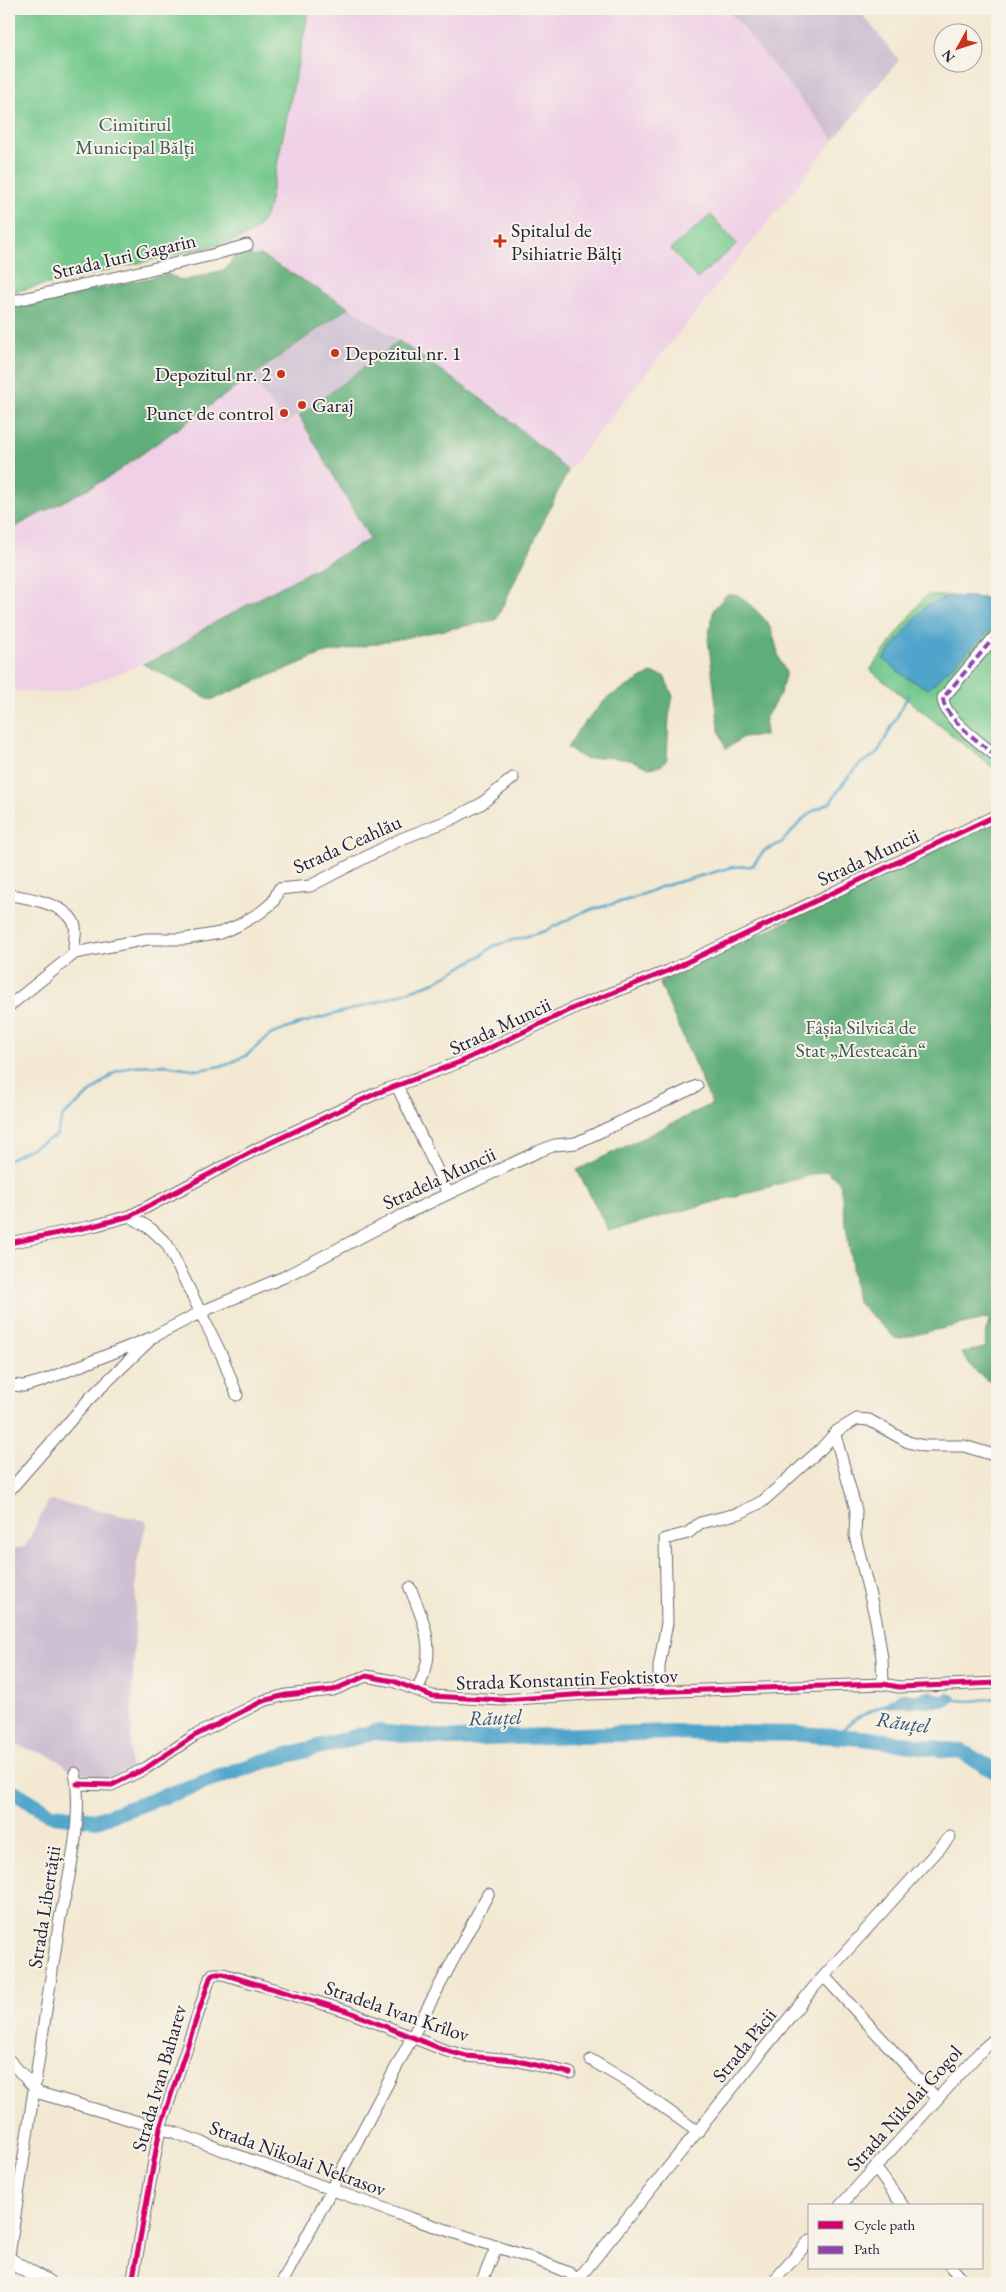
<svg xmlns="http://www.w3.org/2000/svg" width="1006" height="2292" viewBox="0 0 1006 2292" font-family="'EB Garamond',serif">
  <rect width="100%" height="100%" fill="#f7f3e8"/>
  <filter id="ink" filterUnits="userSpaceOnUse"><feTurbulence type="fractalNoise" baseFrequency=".02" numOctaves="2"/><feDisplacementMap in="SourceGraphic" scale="10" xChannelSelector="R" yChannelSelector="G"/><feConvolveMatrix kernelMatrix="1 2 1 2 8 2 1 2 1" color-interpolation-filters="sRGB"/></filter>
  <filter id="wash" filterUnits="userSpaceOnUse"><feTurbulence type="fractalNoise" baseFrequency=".0096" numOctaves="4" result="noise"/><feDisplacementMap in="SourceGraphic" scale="20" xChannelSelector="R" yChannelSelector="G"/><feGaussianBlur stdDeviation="1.12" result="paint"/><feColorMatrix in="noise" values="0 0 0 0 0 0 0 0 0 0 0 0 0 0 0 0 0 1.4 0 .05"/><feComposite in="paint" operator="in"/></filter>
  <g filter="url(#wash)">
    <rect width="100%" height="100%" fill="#f3e9d3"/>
    <path fill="#efd0e6" d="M309,9H727L834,140L568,471L504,415L399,341L349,307L260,256L252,257L244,237L251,234L263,221L268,209Z
      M250,376L286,424L299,416L370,539L208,626L169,653L97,682L57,693L9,691V530L108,478Z"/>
    <path fill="#cdbed2" d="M727,9H858L899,60L834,140Z
      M349,307L399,341L286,424L250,376Z
      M49,1500L147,1521L137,1563L130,1768L107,1779L72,1771L51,1756L9,1743V1549L25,1547Z"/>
    <path fill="#74c98d" stroke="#4b7664" d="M9,9H309L268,209C259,231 252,235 230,242L9,293Z
      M711,215L737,244L697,279L671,249Z
      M926,595L986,598L997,604V771L870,670Z"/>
    <path fill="#5fad78" stroke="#40685a" d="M249,251L252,257L260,255L349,307L108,478L9,530V308L168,274L183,281L226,269L234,257Z
      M399,341L504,415L568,471L496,620L322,654L211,700L143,664L169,653L208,626L370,539L299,416Z
      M726,595H738C750,605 766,616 772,632C778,647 776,657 786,672L780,694L766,717L765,735L743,737L726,749L719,730L708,638L714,609Z
      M651,673L664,676L673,696L669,717L667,759L661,766L649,768L630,760L603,757L585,759L567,748L578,730L607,698Z
      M997,821V1387L977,1373L961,1353L984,1348L989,1318L896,1339L857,1302L840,1183L827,1171L609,1231L577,1170L712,1104L659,982Z"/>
    <path fill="#4fa4cb" stroke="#386383" d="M948,596L986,598L997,604V624L928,689L905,677L883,659L925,607Z
      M931,1691L942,1696L947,1693L953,1694L956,1700L947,1706L887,1707L884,1705L900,1693L916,1695Z"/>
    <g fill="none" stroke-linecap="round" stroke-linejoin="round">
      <path stroke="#4fa4cb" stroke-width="2.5" d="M9,1159L56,1136L63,1116L115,1072L132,1066L165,1065L199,1070L226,1065L247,1055L270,1035L302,1023L375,1003L435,982L482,955L493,946L545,931L583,912L631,899L660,887L733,867L752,866L765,850L781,843L803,819L813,811L830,803L845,781L860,764L877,754L909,694
        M956,1700L971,1701L997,1698
        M836,1736L854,1719L884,1705"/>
      <path stroke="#4fa4cb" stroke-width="16" d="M9,1789L52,1815L97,1820L262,1762L374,1732L458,1739L674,1732L801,1734L863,1738L962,1752L997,1772"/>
    </g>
  </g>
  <g filter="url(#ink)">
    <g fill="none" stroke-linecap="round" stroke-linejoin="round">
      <g stroke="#6b6870" stroke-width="13">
        <path id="minor" d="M9,302L212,255L247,245
          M997,634L943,698C943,718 983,744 997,757
          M9,895C27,897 70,905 75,926C77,935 72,944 75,953
          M9,1006L75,953L147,939H185L220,933L239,925L261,912L273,902L279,889L310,886L401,839L450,820L481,804L513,778
          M397,1086L448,1193
          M130,1216L151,1229L167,1244L222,1356L237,1395
          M9,1243L93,1226L130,1216L257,1149L377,1093L460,1062L576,1007L668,971L997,815
          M9,1385L24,1386L42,1381L153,1337L201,1312L284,1277L401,1216L537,1152L555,1145L576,1143L697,1086
          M835,1435L856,1510L855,1536L876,1620L882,1658L883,1684
          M9,1491L90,1398L149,1341
          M410,1588C420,1611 433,1641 426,1667C424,1675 420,1682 418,1690
          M659,1692V1666L667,1623L665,1539L688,1533L700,1523L740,1513L763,1501L822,1448L837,1431L857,1419L869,1420L908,1442L924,1446H964L997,1456
          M77,1784L112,1785L146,1768L194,1736L263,1701L286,1695L333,1690L366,1676L393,1681L432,1696L501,1700L587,1694L853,1685L883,1684L899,1687L997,1683
          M824,1976L937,2099
          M9,2060L39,2093L176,2133L407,2217L537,2260L569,2273L582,2283
          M591,2060L628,2082L698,2132
          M875,2167L903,2206
          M840,2206L981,2051L997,2037
          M9,2255L60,1918C70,1875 83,1816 75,1773
          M952,2268L965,2283
          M132,2283L160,2128L210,1978L213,1974H223L347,2011L444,2050L466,2056L514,2060L570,2073
          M282,2283L488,1894
          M481,2283L497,2246
          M575,2283L814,1987L950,1837
          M772,2283L810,2240"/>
      </g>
      <g stroke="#6b6870" stroke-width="17">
        <path id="major" d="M9,2260L48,2283"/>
      </g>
      <use href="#minor" stroke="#fff" stroke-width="11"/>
      <use href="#major" stroke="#fff" stroke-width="15"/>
      <path stroke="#8e44ad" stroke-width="4" stroke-dasharray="8 4" stroke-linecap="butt" d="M997,634L943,698C943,718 983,744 997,757"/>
      <g stroke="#f7f3e8" stroke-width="8">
        <path id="cycleway" d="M9,1243L93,1226L130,1216L257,1149L377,1093L460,1062L576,1007L668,971L997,815
          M77,1784L112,1785L146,1768L194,1736L263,1701L286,1695L333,1690L366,1676L393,1681L432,1696L501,1700L587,1694L853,1685L883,1684L899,1687L997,1683
          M132,2283L160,2128L210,1978L213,1974H223L347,2011L444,2050L466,2056L514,2060L570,2073"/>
      </g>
      <use href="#cycleway" stroke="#d6006c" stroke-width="5"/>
    </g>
  </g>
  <g fill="#c8321e" stroke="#f7f3e8" stroke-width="2">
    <path d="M497.5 233.5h5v5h5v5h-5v5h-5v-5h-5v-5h5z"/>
    <circle cx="335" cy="353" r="5"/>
    <circle cx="281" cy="374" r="5"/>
    <circle cx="302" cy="405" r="5"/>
    <circle cx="284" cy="413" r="5"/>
  </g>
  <g text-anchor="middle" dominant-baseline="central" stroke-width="4" stroke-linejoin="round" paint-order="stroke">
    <g font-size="20" fill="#3f5c58" stroke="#f7f3e8">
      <text x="135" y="124">Cimitirul<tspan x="135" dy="23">Municipal Bălţi</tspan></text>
      <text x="861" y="1027">Fâșia Silvică de<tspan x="861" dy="23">Stat „Mesteacăn“</tspan></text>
    </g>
    <g font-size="20" fill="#22223b" stroke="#f7f3e8" text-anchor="start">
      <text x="511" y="230">Spitalul de<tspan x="511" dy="23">Psihiatrie Bălți</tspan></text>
      <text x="345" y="353">Depozitul nr. 1</text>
      <text x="271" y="374" text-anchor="end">Depozitul nr. 2</text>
      <text x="312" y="405">Garaj</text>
      <text x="274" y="413" text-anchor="end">Punct de control</text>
    </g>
    <g font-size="20" fill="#22223b" stroke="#f7f3e8">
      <text transform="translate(124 256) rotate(-13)">Strada Iuri Gagarin</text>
      <text transform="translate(347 844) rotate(-24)">Strada Ceahlău</text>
      <text transform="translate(868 857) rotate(-25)">Strada Muncii</text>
      <text transform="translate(500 1026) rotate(-25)">Strada Muncii</text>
      <text transform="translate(439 1178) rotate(-25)">Stradela Muncii</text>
      <text transform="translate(567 1679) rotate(-2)">Strada Konstantin Feoktistov</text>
      <text transform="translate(44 1907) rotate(-81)">Strada Libertății</text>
      <text transform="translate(397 2011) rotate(19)">Stradela Ivan Krîlov</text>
      <text transform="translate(744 2045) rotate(-51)">Strada Păcii</text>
      <text transform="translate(159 2078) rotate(-74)">Strada Ivan Baharev</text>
      <text transform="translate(904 2108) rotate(-48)">Strada Nikolai Gogol</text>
      <text transform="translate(298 2158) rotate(20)">Strada Nikolai Nekrasov</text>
    </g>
    <g font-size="21" font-style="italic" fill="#345675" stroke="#f7f3e8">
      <text transform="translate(495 1717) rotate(-2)">Răuțel</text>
      <text transform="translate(903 1722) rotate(8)">Răuțel</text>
    </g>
  </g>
  <rect width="1006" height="2292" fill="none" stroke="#f7f3e8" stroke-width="30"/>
  <rect x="808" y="2204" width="175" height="65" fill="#f7f3e8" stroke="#a29fa3"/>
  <rect x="818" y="2221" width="25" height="8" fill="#d6006c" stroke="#a29fa3"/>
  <text x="854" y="2230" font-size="15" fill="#22223b">Cycle path</text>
  <rect x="818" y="2246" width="25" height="8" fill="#8e44ad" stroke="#a29fa3"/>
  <text x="854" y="2254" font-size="15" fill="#22223b">Path</text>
  <g transform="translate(958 48) rotate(230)"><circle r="24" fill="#f7f3e8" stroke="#a29fa3"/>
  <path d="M0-4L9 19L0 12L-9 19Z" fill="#c8321e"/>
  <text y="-8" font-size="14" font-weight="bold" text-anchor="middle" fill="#22223b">N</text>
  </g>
</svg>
